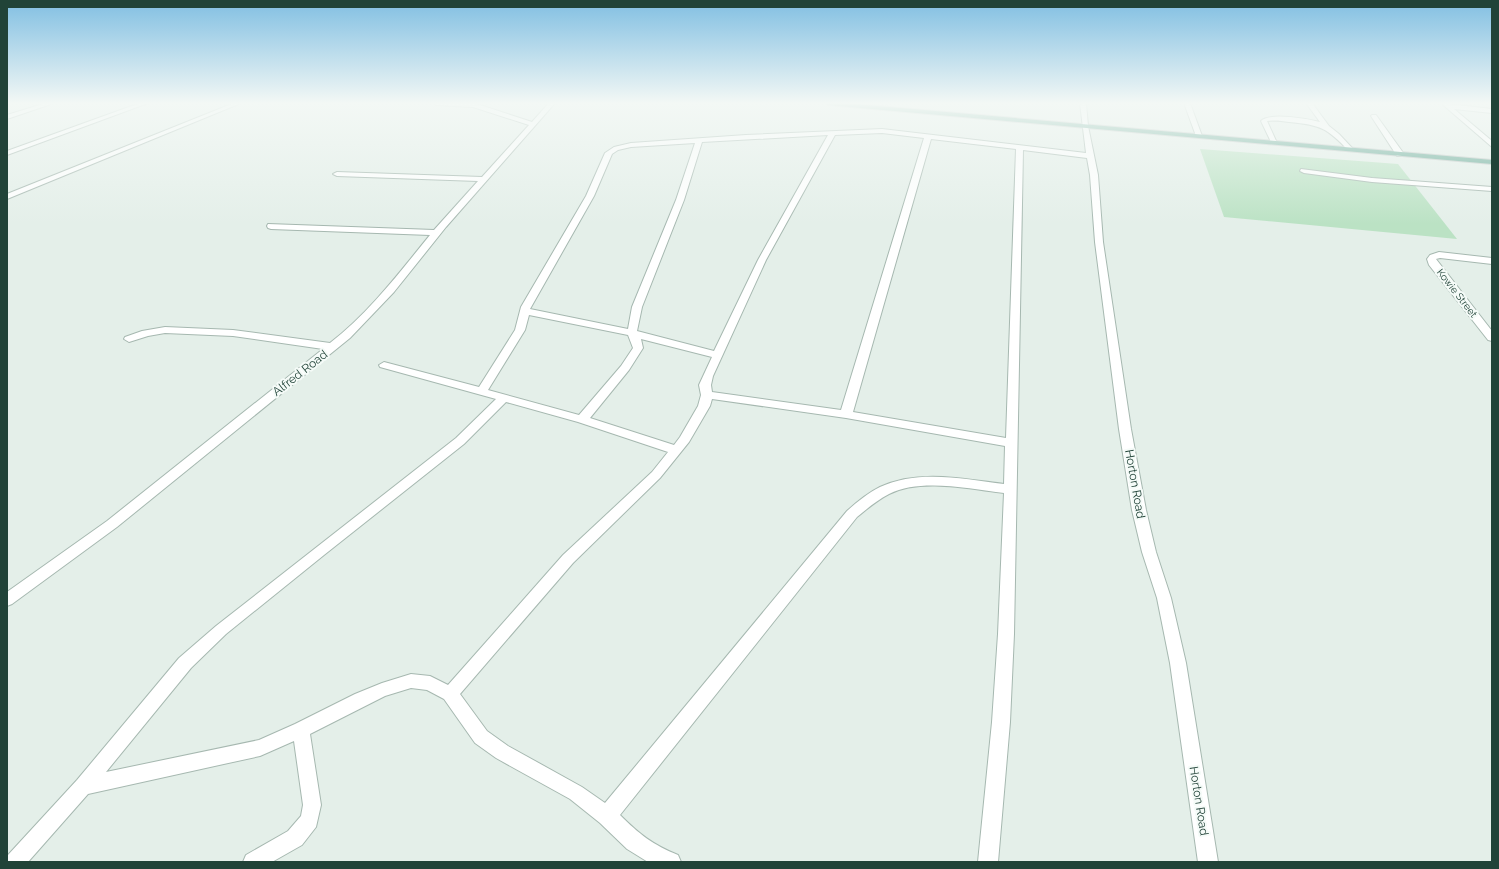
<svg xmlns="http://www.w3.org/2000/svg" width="1499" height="869" viewBox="0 0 1499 869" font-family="Raleway,sans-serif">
  <rect width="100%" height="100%" fill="#e4efe9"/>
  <path fill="#bbe2c4" d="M1200,149L1398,164L1457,239L1224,217Z"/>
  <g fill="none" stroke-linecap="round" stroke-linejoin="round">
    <g stroke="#a6b8b0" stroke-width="2">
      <path id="minor" d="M46,103H54L7,119V115Z
        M140,103H148L7,155V151Z
        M234,103H241L7,199V194Z
        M433,103H474L532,122L549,103H555L446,227L394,292L350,338L117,527L12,604L7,606V592L107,521L323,349L233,336L165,333L148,336L129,342L124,339L125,337L142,331L165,327L233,330L330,343C369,313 399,273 430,235L271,229L268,228L267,226L268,224L434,230L478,181L337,176L333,174L337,172L482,177L529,125L473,107L436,105Z
        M1080,103H1086L1088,126L1098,175L1103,242L1131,429L1146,510L1156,552L1171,598L1186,663L1218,862H1198L1170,663L1157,598L1142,552L1132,510L1119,429L1095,242L1090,175L1087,158L1023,150L1014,634L1010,722L998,862H978L992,722L998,634L1004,493C969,489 921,478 889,494C877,500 867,509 857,517L620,815C639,834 653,845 678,855L681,862H648L627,849L600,823L570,799L496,758L475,743L444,699L427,690L411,688L385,696L310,734L321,805L316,827L302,845L272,862H243L246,855L288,831L301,816L303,805L294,741L260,756L88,794L28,862H7L8,855L77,780L179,658L216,626L456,438L496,399L380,367L379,365L384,362L479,387L515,330L521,307L586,196L605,153L614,147L631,143L746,135L882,129L1086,153ZM882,133L924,138L841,410L712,392L711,385L713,376L766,260L835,135ZM828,135L758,260L714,351L637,331L642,307L684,200L702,142ZM931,139L1016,149L1006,438L853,412ZM695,143L676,200L632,307L628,329L530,309L594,196L612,154L618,150L631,147ZM529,315L628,335L633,348L621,366L579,415L488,390L525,330ZM641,339L712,357L699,385L701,395L698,406L680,437L674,445L590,418L629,370L643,348ZM712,399L846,418L1005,446L1004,484C964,479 918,469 880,487C868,493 857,502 847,511L605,803L582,787L508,746L487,731L460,694L573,563L660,478L689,442L710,406ZM506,402L578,422L668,452L652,472L563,555L448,685L430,676L411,674L382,683L355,694L295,724L259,740L106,772L191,668L226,634L324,555L464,444Z
        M1184,103H1190L1202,136L1201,137L1196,136Z
        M1306,103H1312L1329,126L1339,134L1353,149V151H1349C1327,128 1321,125 1289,122C1282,121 1275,120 1267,121L1277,143L1272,144L1261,121C1269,112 1308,119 1320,122Z
        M1441,103H1447L1449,104L1492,109V113L1454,109L1492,141V147Z
        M1372,115H1376L1404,154L1403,156H1397L1371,116Z
        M1301,169L1372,178L1492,187V191L1372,182L1304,173L1300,171Z
        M1439,252L1492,258V264L1440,258L1436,259L1492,331V341L1488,340L1429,265L1427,259L1430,255Z"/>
    </g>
    <g stroke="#c1cac7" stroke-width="2">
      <path id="major" d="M825,103H844L1492,160V164L828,105Z"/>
    </g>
    <use href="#minor" fill="#fff" fill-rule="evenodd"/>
    <use href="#major" fill="#64a894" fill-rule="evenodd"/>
  </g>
  <linearGradient id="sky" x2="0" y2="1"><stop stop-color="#81bfe2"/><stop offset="0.46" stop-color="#f3f8f5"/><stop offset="1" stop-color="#f3f8f5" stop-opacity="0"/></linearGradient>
  <rect width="1499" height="224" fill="url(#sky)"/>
  <g text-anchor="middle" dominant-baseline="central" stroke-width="4" stroke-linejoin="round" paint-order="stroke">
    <g font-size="10" fill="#214338" stroke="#f5fbf8">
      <text transform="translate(1457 293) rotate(52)">Kowie Street</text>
    </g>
    <g font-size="12" fill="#214338" stroke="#f5fbf8">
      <text transform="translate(300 373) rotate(-38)">Alfred Road</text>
      <text transform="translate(1135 484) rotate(80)">Horton Road</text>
      <text transform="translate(1199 801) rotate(81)">Horton Road</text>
    </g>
  </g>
  <rect width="1499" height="869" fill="none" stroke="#214338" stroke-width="16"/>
</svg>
